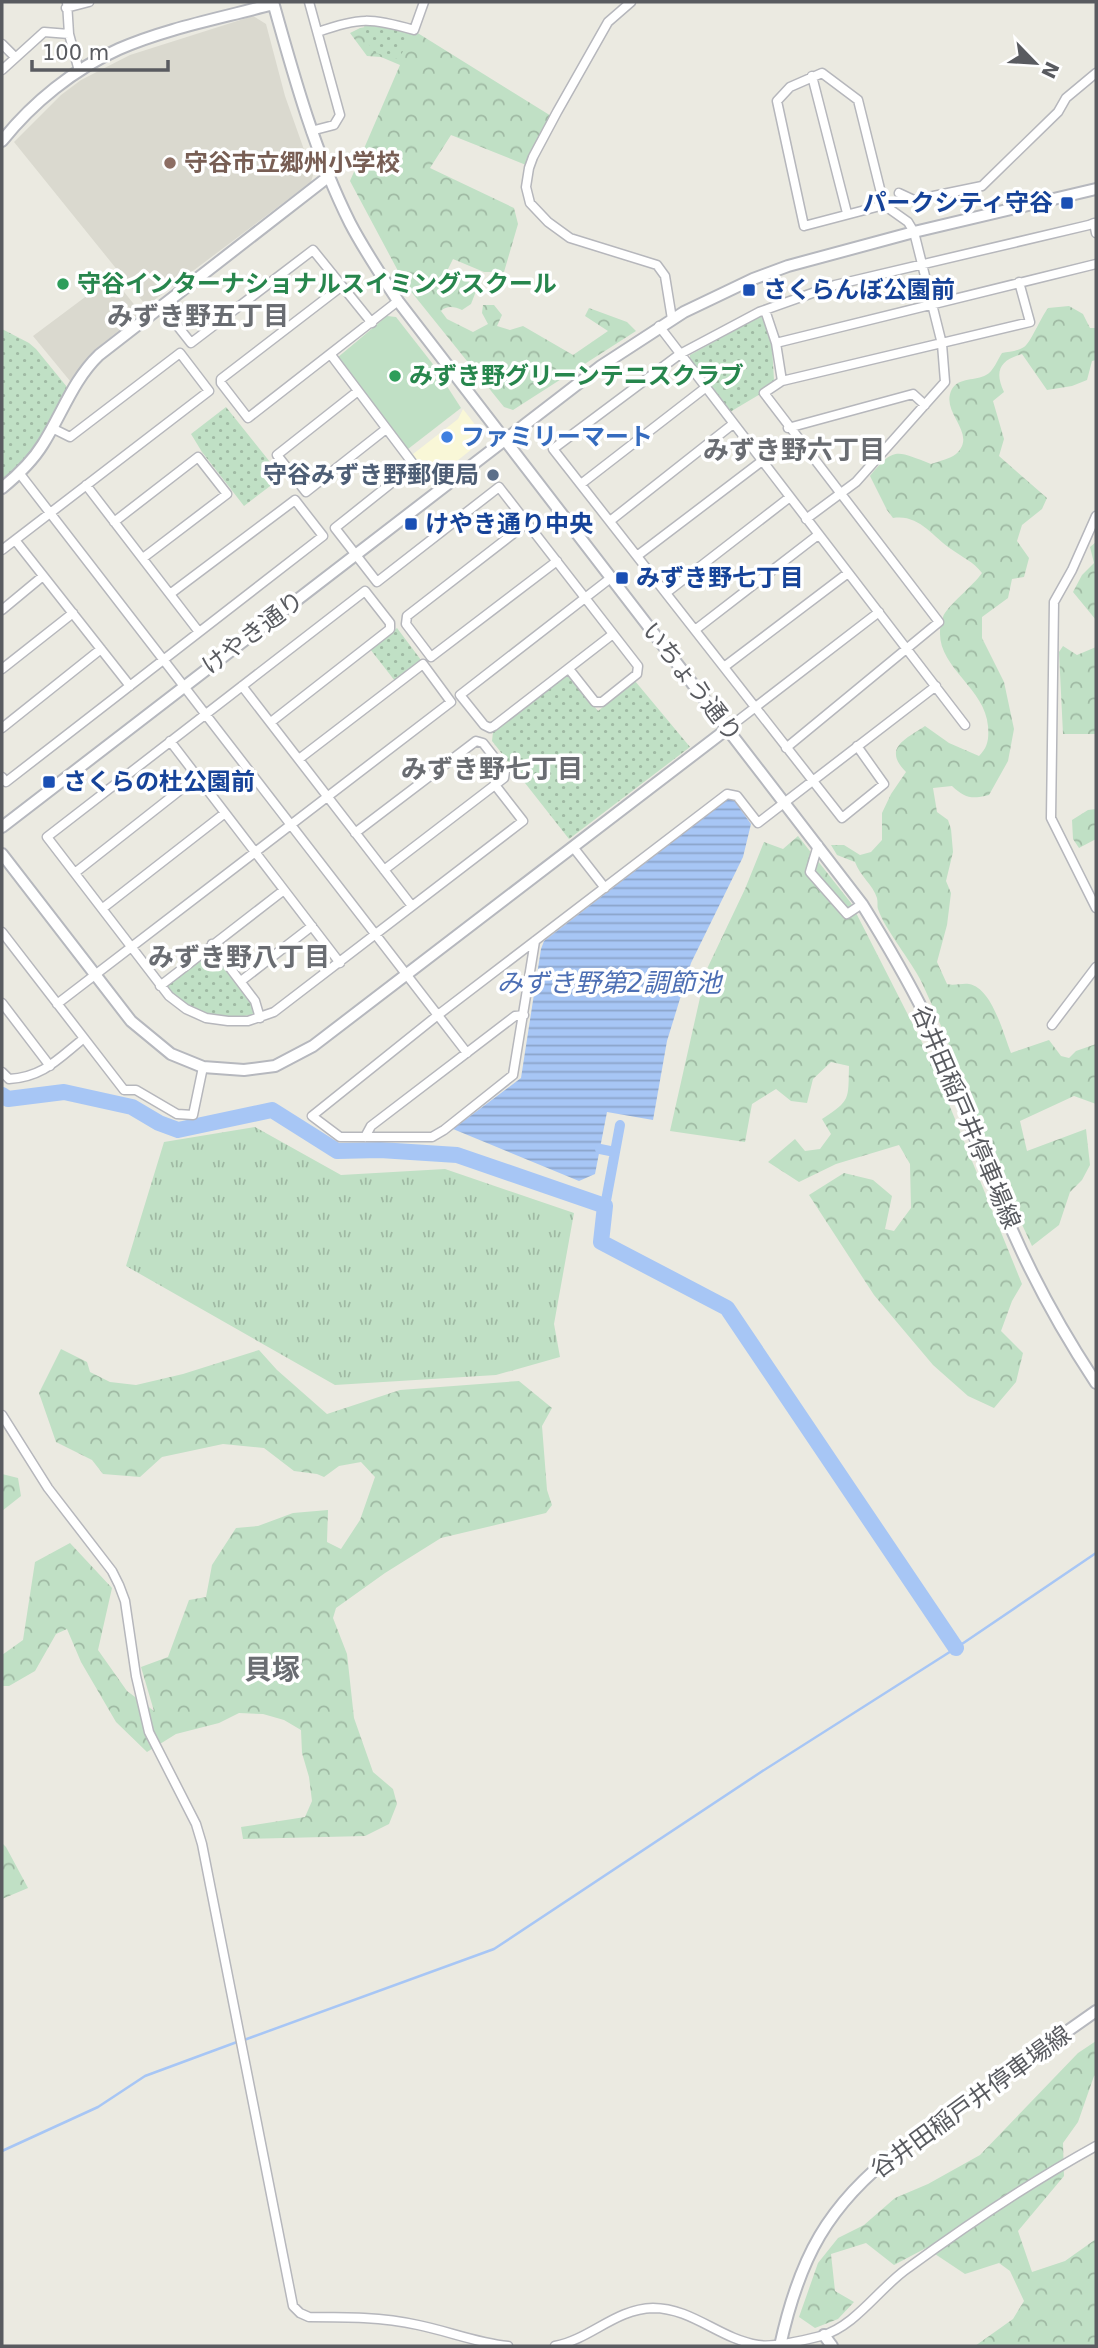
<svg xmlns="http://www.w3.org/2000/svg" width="1098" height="2348" viewBox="0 0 1098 2348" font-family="'DejaVu Sans','Noto Sans JP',sans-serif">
  <defs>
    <pattern id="grass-tufts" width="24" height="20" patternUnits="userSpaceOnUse" patternTransform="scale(1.75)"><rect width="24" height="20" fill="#c0e0c5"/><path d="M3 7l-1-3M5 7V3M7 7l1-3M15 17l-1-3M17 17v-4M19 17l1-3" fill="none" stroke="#9fb9a3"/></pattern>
    <pattern id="forest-crowns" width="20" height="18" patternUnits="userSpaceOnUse" patternTransform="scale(1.75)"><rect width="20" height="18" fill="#c0e0c5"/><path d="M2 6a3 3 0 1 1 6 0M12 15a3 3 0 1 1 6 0" fill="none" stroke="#9fb9a3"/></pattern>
    <pattern id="park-dots" width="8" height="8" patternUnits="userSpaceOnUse" patternTransform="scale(1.75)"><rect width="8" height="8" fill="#c0e0c5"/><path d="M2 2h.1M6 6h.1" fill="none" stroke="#9fb9a3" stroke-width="1.8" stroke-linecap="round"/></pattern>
    <pattern id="water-rules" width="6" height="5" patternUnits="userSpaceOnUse" patternTransform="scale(1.75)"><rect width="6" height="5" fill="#a7c6f5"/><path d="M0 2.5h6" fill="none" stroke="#8ba4ca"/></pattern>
  </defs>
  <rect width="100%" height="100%" fill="#ebeae1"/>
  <path fill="#f9f7d7" d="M463,409L480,431L477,445L437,477L430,467V463L427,460L418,461L413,454L458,419Z"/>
  <path fill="#dad9cf" d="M253,16L266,24L285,96L313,175L311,182L149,304L148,308L14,142L61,95L81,80L130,55Z
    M112,277L141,313L102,344L84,362L70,381L33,336Z"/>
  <path fill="url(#grass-tufts)" d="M255,1127L341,1175L445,1169L574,1213L554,1324L560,1357L496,1375L335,1385L126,1266L164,1142Z"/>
  <path fill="url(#forest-crowns)" d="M385,23L416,32L556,119L538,154L526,165L451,135L430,168L514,208L518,224L504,272H484L453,259L447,271L478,286L471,304L462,310C455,307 447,305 441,311L447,319L473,332L488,324L482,313L483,305H494L502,315L497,326L510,330L523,326L573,355L608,331L585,316L589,308L627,322L636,331L513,410L504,407L405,284L350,181L400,65L381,57L367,56L350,33L360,28Z
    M1069,306L1083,314L1090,328H1096V360L1092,361L1087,380L1072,386L1047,390L1022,354C1000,360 994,371 1004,392L993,401L1004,439L999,456L1047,498L1042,509L1022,525L1017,541L1029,558L1024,577L1012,579L1008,598L982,617V638L1004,682L1014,729L1008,761L989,795C972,799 966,799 952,786L933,788L937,812L948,820L951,829L953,852L946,881L951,893L947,925L937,962L947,984C954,986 962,983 969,984C992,988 1003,1033 1011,1053L1049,1040L1061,1056L1069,1058L1076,1051L1096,1044V1104L1074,1096L1020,1121L1027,1151L1086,1129L1090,1165L1082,1180L1070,1192L1059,1225L1032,1246C991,1160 962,1069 922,983C911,960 885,930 878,909C877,906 878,902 877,898C873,885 860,876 855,862L837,855L831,845H844L860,855L871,852L882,840V813L891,794L906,772C882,748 906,739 925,726L949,743L979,756C988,747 989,739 988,726C985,684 926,663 943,617C946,607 974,585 982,573C973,561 963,558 951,549C932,536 919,514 893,518L887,510L870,476C894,446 897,451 931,464C939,461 950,459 956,454C979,433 939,413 952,389C959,377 976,381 986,375C993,372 998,359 1002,353C1009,352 1018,351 1024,347C1030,344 1041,317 1048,308Z
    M1096,542V620L1073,592L1082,575L1094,563L1090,547Z
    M1063,646L1077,655L1096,647V734H1063L1059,652Z
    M1096,809V839L1079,848L1073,839L1072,820L1088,810Z
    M798,836L851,903L931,1060L1022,1284L1012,1301L1001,1331L1023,1353L1016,1382L994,1408L968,1396L933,1365L874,1295L809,1195L844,1173L873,1180L892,1196L885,1229L894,1231L911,1208L910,1164L899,1145L836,1164L799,1182L768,1162L795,1139L805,1151L820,1149L831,1134L822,1119C851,1100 848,1100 849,1066L831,1062L813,1079L807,1103L791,1101L776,1089L752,1104L745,1142L670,1131L706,971L745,889L764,842L783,849Z
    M61,1349L87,1362L90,1372L110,1382L136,1385L183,1374L259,1350L277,1370L327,1414L400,1390L519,1381L552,1408L542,1426L547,1490L552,1505L546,1513L441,1538L385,1573L336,1608L333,1618L347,1654L354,1718L373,1772L393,1789L397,1804L389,1824L365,1836L243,1839L241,1827L305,1817L312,1801L309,1777L302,1753L301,1730L284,1720L263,1714L239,1713L219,1723L176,1734L147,1752L116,1722L81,1662L67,1629L56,1634L35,1671L9,1686H2V1655L23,1640L35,1562L70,1543L112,1588L98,1650L127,1691L154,1711L141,1667L168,1657L189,1600L206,1597L212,1565L236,1528L258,1526L293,1513L328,1510L327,1542L341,1549L360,1520L375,1477L361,1462L339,1466L324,1477L317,1474L294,1471L264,1448L223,1444L162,1457L140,1477L103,1474L92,1460L56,1442L39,1393Z
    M2,1474L18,1478L21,1496L2,1511Z
    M2,1843L6,1847L28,1888L2,1899Z
    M1096,2041V2075L1094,2076L1078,2122L1063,2143L1064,2176L1018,2231L1032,2272L1065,2261L1096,2239V2346H975L1013,2319L1024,2301L1010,2271L999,2263L965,2274L926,2248L894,2265L866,2243L831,2254L835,2291L854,2302L838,2319L815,2328L799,2317L818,2263L838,2238L864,2225L895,2198L928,2184L980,2155L1078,2053Z"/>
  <path fill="url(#park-dots)" d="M363,22L412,33L399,59L371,52Z
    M759,317H764L772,346L774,380L762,393L730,412L690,360V355Z
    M2,329L29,343L36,349L67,387C48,424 34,454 2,481Z
    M226,407L282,477L244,506L202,452L191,434Z
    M397,628L421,660L395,681L370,649Z
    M566,676L570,677L598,711L635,681L690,747L569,839L492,741L493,732Z
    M210,951L214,952L253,1003L255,1014C217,1022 196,1013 167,989L168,984Z"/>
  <path fill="#c0e0c5" d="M387,316L396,317L432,363L461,408L408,449L337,358Z"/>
  <path fill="url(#water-rules)" d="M727,800H734L751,824L743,857L691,963L667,1041L653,1120L607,1112L595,1174L579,1181L453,1129L521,1078L541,949L544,941Z"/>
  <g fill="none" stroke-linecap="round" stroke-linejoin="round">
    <path stroke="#a7c6f5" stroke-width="2.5" d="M244,2040L494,1949L761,1772L956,1648L1096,1553
      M2,2151L98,2107L145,2076L237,2042"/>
    <path stroke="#a7c6f5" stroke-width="10" d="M600,1149L615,1152
      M605,1206L620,1125"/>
    <path stroke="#a7c6f5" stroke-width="16" d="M2,1095L8,1099L64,1092L132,1107L159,1123L178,1130L272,1110L337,1151L380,1150L457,1155L605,1206L601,1242L727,1308L956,1648"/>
    <g stroke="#b6b7bc" stroke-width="11">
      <path id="street" d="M67,2L69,34L79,71
        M309,2L340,115L334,125L311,131
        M631,2L608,22L557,112L533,157L529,168L526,187L530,203L548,222L570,238L657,265L665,276L672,319
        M66,8L89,2
        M318,32C360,17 371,18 414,30L424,2
        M2,44L15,57
        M2,70L44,32L69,34
        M812,76L847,213
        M899,193L914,200L982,186L1058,112L1066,98L1096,73
        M342,286L221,379V383L248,418L398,301
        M161,305L191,343L313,250L372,323
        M765,310L776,343L782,381
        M659,326L965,725
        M776,343L1096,264
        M331,355L414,465L335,528L377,582L499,487L638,666L637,674L602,702H595L569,669
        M358,391L277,455L306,492L386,429
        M788,428L913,394L925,405
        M20,474L467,1053
        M581,484L705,388
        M86,485L199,632
        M1096,516L1072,570L1054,602L1051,818L1096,908
        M806,519L856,482L945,382L942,344L914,232L908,222L884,205L858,100L822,73L790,87L777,101L804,226L884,205
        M610,521L733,424
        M114,522L198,457L227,494L143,558
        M527,523L407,616L406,624L431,657L557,561
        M15,540L130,686
        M2,550L209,391L180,353L70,437L52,428
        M637,556L762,461
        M612,577L460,695L484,725L490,728L494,726L613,634
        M666,593L790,497
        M2,610L43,576
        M695,630L818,535
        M724,667L848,573
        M2,669L73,613
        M242,686L412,906
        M271,722L390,629V623L365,591L47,837L169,996L186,1009L206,1018L228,1021H248L274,1012L523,821L495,785
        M2,728L101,649
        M727,729L879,612
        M170,741L340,963
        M857,746L884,784L842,818L553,449L680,354L759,312L835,285L1089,225L1094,223L1096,233
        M786,748L939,622L764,393L782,381L1030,322L1019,282
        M2,777L6,782L323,536L295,500L170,594
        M355,833L476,741L483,743L505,771L504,778L384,870
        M818,845L810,872L847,914L862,904
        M573,847L605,888
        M76,872L198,776
        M103,908L225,813
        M2,932L124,1090H136L177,1114L193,1115L203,1067
        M535,941L513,1075L444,1130L432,1137H340L312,1116L438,1015L727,794L737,796L758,823L936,686
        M212,944L255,1001L260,1018
        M241,981L312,926
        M160,986L284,890
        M2,1003L50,1066
        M57,1004L451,702L423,664L299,759
        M1052,1025L1096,967
        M2,1072L9,1079C43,1077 58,1059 83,1039
        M365,1137L371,1126L515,1016L524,1015
        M2,1415L48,1488L112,1571L119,1585L125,1601L136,1676L149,1732L196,1824L202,1844L293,2306L300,2313L309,2317C346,2317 382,2317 418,2325C448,2331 477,2343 508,2346
        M555,2346C591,2339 615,2309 653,2308C692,2308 720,2339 758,2345C773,2348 805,2340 821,2336C856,2326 879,2288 908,2268C968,2224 1031,2182 1096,2146"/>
    </g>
    <g stroke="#b6b8be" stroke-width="14">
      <path id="secondary" d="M273,2C294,77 315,153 350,223C364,250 381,275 398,301L862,904C890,949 917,995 939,1044C961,1097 979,1151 1001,1204C1026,1266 1059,1327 1096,1383
        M2,141C32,103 74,69 119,49C167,28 222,18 273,4
        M2,488C18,475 32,462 43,444C62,414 73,380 99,355L328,177
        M2,827L601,366L684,312L753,279L788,266L914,232L1096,189
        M2,854L131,1021L171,1054L203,1067L244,1070L275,1066L313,1046L727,729
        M824,2335L832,2346
        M780,2346C799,2259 827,2205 899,2150L1096,2011"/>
    </g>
    <use href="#street" stroke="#fff" stroke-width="8"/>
    <use href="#secondary" stroke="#fff" stroke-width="10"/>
  </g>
  <circle fill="#8d6e63" stroke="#fff" stroke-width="2.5" cx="170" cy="163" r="7"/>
  <g fill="#1a4fb4" stroke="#fff" stroke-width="2.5">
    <rect x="1060" y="196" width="14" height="14" rx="3.5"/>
    <rect x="742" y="283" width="14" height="14" rx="3.5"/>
    <rect x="404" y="517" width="14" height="14" rx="3.5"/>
    <rect x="615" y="571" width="14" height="14" rx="3.5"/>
    <rect x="42" y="775" width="14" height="14" rx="3.5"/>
  </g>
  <g fill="#2e9e5b" stroke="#fff" stroke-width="2.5">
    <circle cx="63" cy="284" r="7"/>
    <circle cx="395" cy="376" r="7"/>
  </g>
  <circle fill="#3f7fe0" stroke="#fff" stroke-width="2.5" cx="447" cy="437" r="7"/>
  <circle fill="#5c6f8a" stroke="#fff" stroke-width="2.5" cx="493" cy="475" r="7"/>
  <g text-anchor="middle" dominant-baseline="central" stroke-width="7" stroke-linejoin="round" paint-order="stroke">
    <g font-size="24" font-weight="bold" fill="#785e54" stroke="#fff" text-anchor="start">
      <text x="184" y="163">守谷市立郷州小学校</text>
    </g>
    <g font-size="24" font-weight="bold" fill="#164399" stroke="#fff" text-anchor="start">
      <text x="1053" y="203" text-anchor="end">パークシティ守谷</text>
      <text x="763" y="290">さくらんぼ公園前</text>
      <text x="425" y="524">けやき通り中央</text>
      <text x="636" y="578">みずき野七丁目</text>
      <text x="63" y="782">さくらの杜公園前</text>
    </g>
    <g font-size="24" font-weight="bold" fill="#27864d" stroke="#fff" text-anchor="start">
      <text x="77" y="284">守谷インターナショナルスイミングスクール</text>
      <text x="409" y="376">みずき野グリーンテニスクラブ</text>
    </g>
    <g font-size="24" font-weight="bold" fill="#366cbe" stroke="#fff" text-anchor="start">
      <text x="461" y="437">ファミリーマート</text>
    </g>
    <g font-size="24" font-weight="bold" fill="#4e5e75" stroke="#fff" text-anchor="end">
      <text x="479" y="475">守谷みずき野郵便局</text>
    </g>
    <g font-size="24" fill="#595b60" stroke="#fff">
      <text transform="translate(253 633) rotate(-37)">けやき通り</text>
      <text transform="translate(692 682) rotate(52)">いちょう通り</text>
      <text transform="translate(966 1117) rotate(67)">谷井田稲戸井停車場線</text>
      <text transform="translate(971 2102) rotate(-36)">谷井田稲戸井停車場線</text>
    </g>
    <g font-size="26" font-weight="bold" fill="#6a6d72" stroke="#fff">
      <text x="198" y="316">みずき野五丁目</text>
      <text x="794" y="450">みずき野六丁目</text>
      <text x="492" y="769">みずき野七丁目</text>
      <text x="239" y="957">みずき野八丁目</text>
    </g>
    <g font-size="26" font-style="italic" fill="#4d6fb4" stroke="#fff">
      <text x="609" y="983">みずき野第2調節池</text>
    </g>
    <g font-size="28" font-weight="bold" fill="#6a6d72" stroke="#fff">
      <text x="272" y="1669">貝塚</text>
    </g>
  </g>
  <rect width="1098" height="2348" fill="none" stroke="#595b60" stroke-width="7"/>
  <g transform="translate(1035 63) rotate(115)" stroke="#ffffff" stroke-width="5" paint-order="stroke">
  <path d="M0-5L12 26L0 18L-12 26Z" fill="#595b60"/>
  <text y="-10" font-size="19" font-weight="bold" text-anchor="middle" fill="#595b60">N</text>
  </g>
  <path d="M32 60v10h136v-10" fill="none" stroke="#595b60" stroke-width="3.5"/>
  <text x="42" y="60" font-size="21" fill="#595b60" stroke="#ffffff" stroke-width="5" paint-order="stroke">100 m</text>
</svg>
